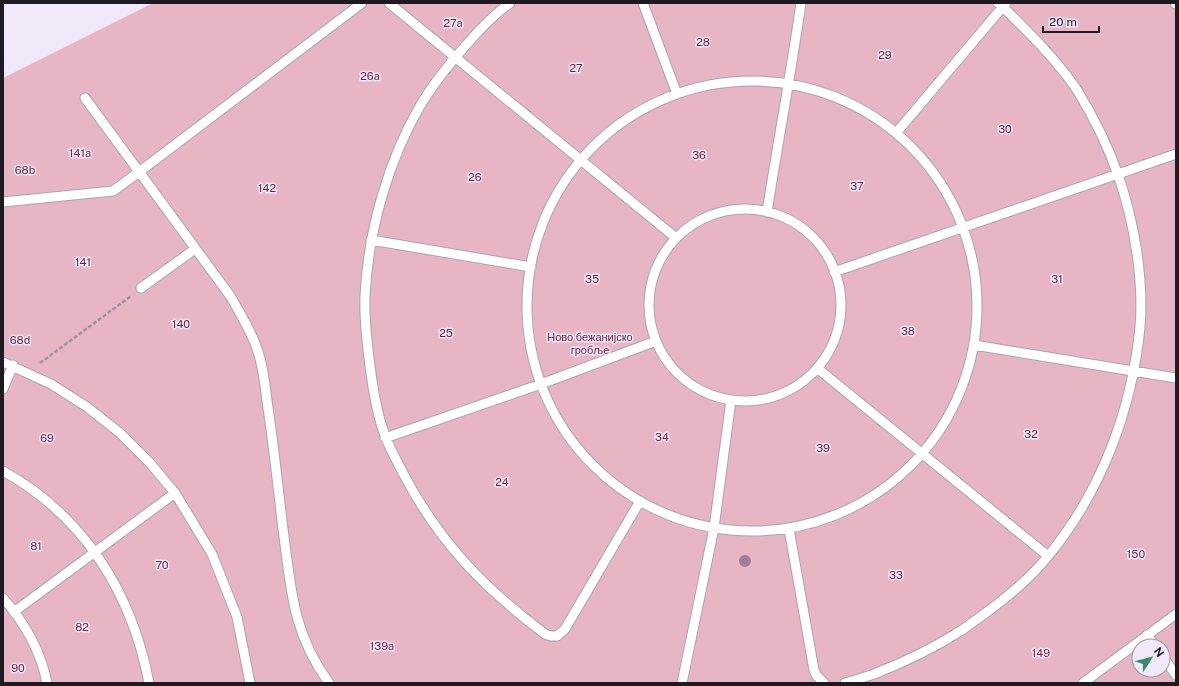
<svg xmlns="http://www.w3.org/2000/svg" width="1179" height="686" viewBox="0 0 1179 686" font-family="'Public Sans',sans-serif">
  <rect width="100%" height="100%" fill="#efe9f9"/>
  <path fill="#e8b5c5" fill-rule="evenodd" d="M153,3H1176V683H3V78ZM1139,646H1163V670H1139Z"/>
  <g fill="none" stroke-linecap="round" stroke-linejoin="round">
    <g stroke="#a9a4b3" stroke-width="11">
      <path id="lane" d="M389,3L676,238
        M510,3C493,15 480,29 467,44C450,63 433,84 420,106C388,161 368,232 365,296C364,319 367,343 370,366C373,390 377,416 386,438C391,451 398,463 404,475C440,543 484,588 545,634L551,636H557L565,629L640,501
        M643,3L677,94
        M1175,3L1176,4
        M527 306a225 225 0 1 1 450 0a225 225 0 1 1-450 0Z
        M85,98L231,297C240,314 251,330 257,349C264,367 265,388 268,408C274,448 278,488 283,529C291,588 292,632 329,683
        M896,133L1006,3
        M3,202L113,191L139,172L362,3
        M649 305a96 96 0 1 1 192 0a96 96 0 1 1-192 0Z
        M767,212C778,142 791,73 801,3
        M371,240L531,267
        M834,272L1176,154
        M141,288L195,249
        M974,345L1176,378
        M3,362L51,384L87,407L120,433L150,463L175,493L212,554L237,617L250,683
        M817,368L1048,556
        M3,389L13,365
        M385,438L541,384L656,341
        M3,471C84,516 132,593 149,683
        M789,529L814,670L816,675L824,683
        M3,598C24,622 41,652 47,683
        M15,611L175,493
        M1147,635L1155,646
        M1163,657L1176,675
        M682,683L714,528L731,400
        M845,683C855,681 864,677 874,674C905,662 934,648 962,630C993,608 1025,585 1049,555C1102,490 1132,409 1140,327C1144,280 1134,220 1118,175C1108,146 1093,116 1077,90C1057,60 1029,33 1003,7L998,3
        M1083,683L1176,614"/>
    </g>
    <path stroke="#9994a0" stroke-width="2.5" stroke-dasharray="4 2" stroke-linecap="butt" d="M40,363L131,296"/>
    <use href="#lane" stroke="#fff" stroke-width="9"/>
  </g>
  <circle fill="#a57c93" cx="745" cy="561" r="6"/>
  <g text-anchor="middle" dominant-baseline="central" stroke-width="3" stroke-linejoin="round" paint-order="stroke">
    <g font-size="11" fill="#69223f" stroke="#efe9f9">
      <text x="453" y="23">27a</text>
      <text x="703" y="42">28</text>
      <text x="885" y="55">29</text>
      <text x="576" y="68">27</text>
      <text x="370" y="76">26a</text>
      <text x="1005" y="129">30</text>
      <text x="80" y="153">141a</text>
      <text x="699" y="155">36</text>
      <text x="25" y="170">68b</text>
      <text x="475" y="177">26</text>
      <text x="857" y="186">37</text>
      <text x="267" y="188">142</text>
      <text x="83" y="262">141</text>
      <text x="592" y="279">35</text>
      <text x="1057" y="279">31</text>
      <text x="181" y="324">140</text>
      <text x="908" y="331">38</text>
      <text x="446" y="333">25</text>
      <text x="590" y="337">Ново бежанијско<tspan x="590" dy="13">гробље</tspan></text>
      <text x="20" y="340">68d</text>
      <text x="1031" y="434">32</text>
      <text x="662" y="437">34</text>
      <text x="47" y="438">69</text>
      <text x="823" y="448">39</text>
      <text x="502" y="482">24</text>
      <text x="36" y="546">81</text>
      <text x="1136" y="554">150</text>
      <text x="162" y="565">70</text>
      <text x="896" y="575">33</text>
      <text x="82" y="627">82</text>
      <text x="382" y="646">139a</text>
      <text x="1041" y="653">149</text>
      <text x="18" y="668">90</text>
    </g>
  </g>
  <rect width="1179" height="686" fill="none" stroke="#1d1b21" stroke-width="8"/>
  <g transform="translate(1151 658) rotate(54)"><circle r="19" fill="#efe9f9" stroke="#9b97a3"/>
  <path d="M0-3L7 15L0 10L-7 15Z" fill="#318e66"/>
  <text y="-6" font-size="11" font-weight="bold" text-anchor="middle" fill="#1d1b21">N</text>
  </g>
  <path d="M1043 26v6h56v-6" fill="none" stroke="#1d1b21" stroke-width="2"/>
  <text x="1049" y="26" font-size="12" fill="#1d1b21" stroke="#efe9f9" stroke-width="3" paint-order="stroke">20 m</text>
</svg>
